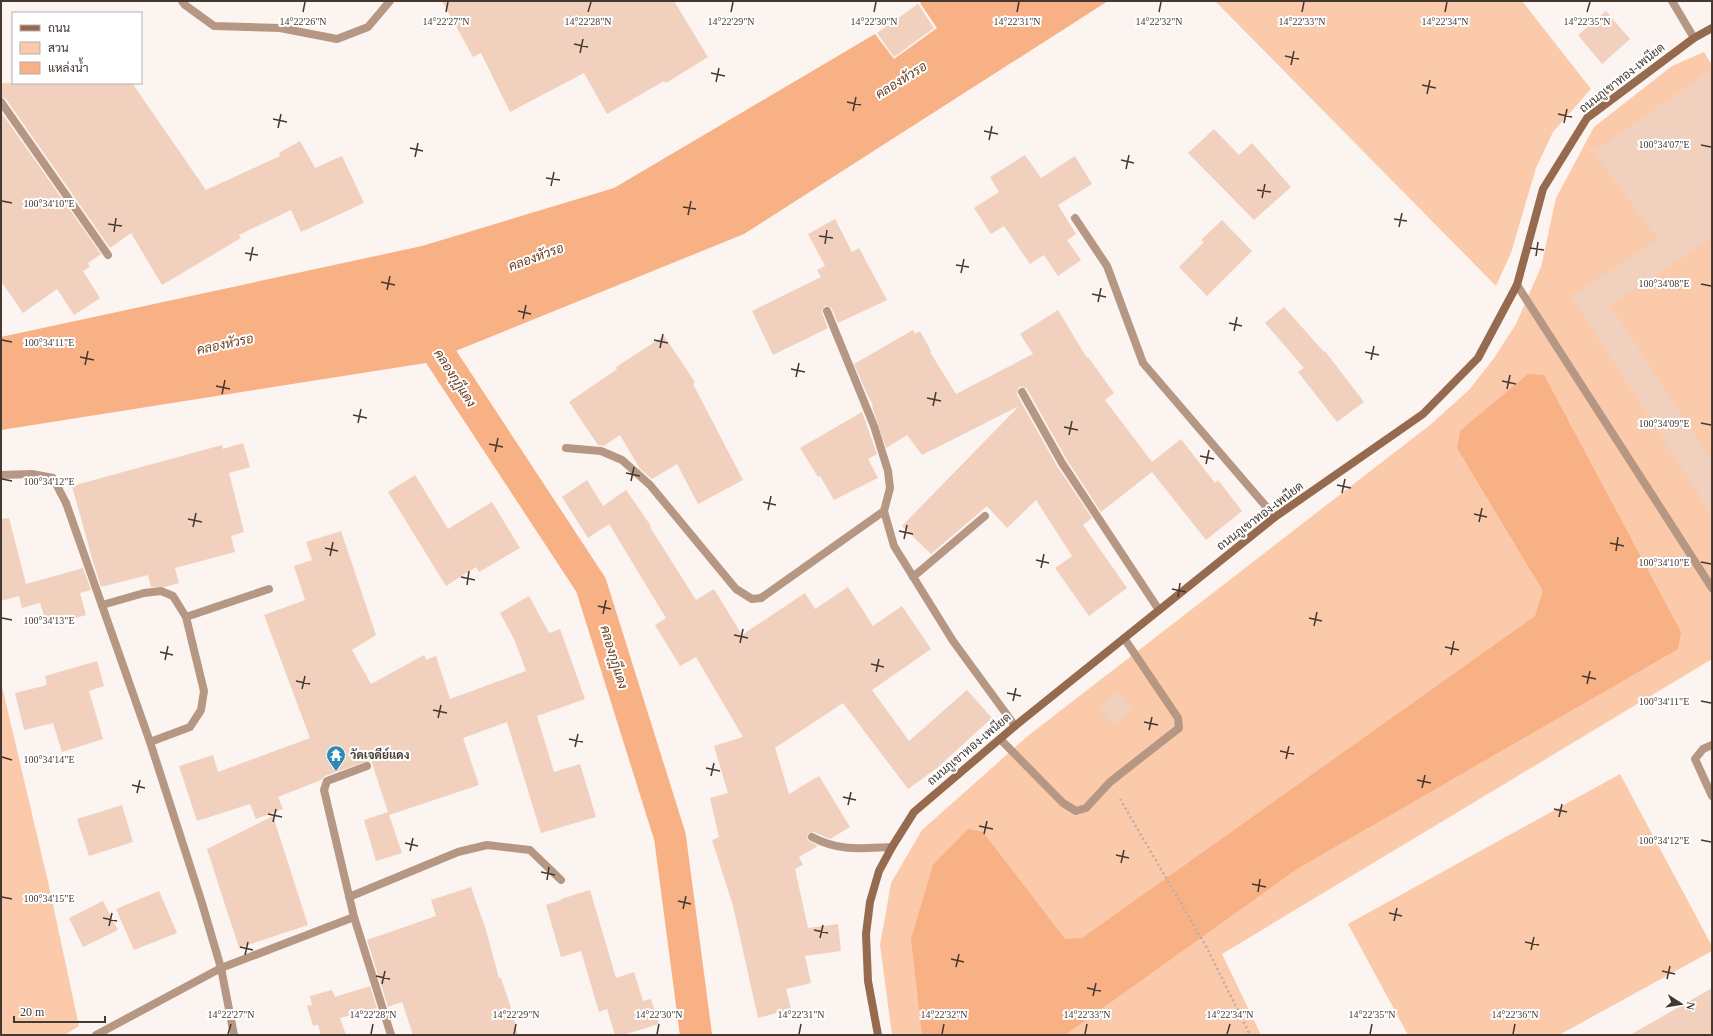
<svg xmlns="http://www.w3.org/2000/svg" width="1713" height="1036" viewBox="0 0 1713 1036" font-family="'Times New Roman',Sarabun,serif">
  <rect width="100%" height="100%" fill="#fbf4f0"/>
  <path fill="#fbcaab" d="M1215,1H1522L1591,89L1553,132L1536,168L1511,253L1496,286Z
    M1704,52L1712,65V659L1222,954L1261,1035H892L880,945L891,883L922,830L1029,735L1430,425L1469,390L1494,358L1516,324L1541,267L1556,198L1594,127L1672,66Z
    M1,682L49,886L79,1026L65,1035H1Z
    M1620,774L1712,946V951L1559,1035H1408L1348,924Z"/>
  <path fill="#f8b184" d="M923,1H1108L744,234L426,363L1,430V337L422,246L614,188L875,34L894,59L937,28L920,3Z
    M1528,374L1544,375L1681,632L1678,649L1297,869L1065,1035H922L911,939L933,865L968,829L983,832L1065,939L1082,938L1535,616L1543,591L1457,448L1460,431Z"/>
  <g fill="none" stroke-linecap="round" stroke-linejoin="round">
    <path stroke="#f8b184" stroke-width="32" d="M417,320L591,585L670,837L696,1035"/>
  </g>
  <path fill="#f1d0bd" d="M442,1H674L708,57L666,83L664,81L607,114L584,73L510,112L481,53L473,57Z
    M918,4L934,28L894,57L877,33Z
    M1606,11L1630,39L1602,64L1578,35Z
    M1712,69V238L1610,305L1712,461V515L1571,296L1658,239L1593,152Z
    M1,83H132L206,190L280,156L279,153L300,141L315,168L342,156L364,203L301,232L291,210L239,235L241,238L162,285L131,233L110,248L6,99L1,97Z
    M1,112L101,254L88,263L90,267L83,271L100,298L74,315L57,289L23,313L1,281Z
    M1214,129L1239,155L1252,143L1291,187L1254,220L1188,153Z
    M1025,155L1041,178L1075,156L1092,184L1058,205L1076,234L1067,240L1081,260L1058,276L1044,255L1030,264L1004,226L991,234L974,208L999,192L990,177Z
    M835,219L852,252L859,248L887,300L838,323L831,307L825,306L822,310V313L828,328L773,355L752,311L821,277L817,270L825,266L808,234Z
    M1222,220L1252,251L1207,296L1179,267L1204,242L1201,240Z
    M1284,307L1324,352L1325,351L1364,402L1337,422L1298,372L1304,368L1265,323Z
    M1058,310L1087,358L1088,357L1114,393L1105,400L1152,462L1181,439L1215,483L1218,480L1242,511L1206,540L1152,472L1101,512L1067,460L1027,389L1022,387H1019L1017,392V395L1057,466L1092,518L1083,525L1127,588L1089,616L1055,568L1072,556L1036,500L1007,528L987,506L931,554L902,526L1019,406L922,455L907,435L886,448L872,406L873,405L867,394L854,364L913,330L915,334L920,331L931,351L930,352L956,394L1033,354L1020,334Z
    M664,336L695,382L693,384L743,480L698,504L677,464L652,479L640,469L620,435L604,446L598,445L569,402L617,369L616,367Z
    M862,412L877,454L868,459L878,478L834,500L820,476L818,477L800,448Z
    M243,443L250,467L229,473L244,532L231,536L235,552L175,568L179,583L165,587H151L148,575L101,587L93,562L72,486L222,445L223,449Z
    M415,475L448,529L492,502L520,548L479,572L476,567L446,586L388,492Z
    M587,480L603,506L626,490L651,526L650,527L696,600L714,589L742,635L805,593L815,609L848,587L873,626L902,606L931,649L872,690L909,741L967,690L992,718L937,768L908,789L843,703L775,748L789,794L819,776L850,827L830,839L814,832L809,833L807,837L808,840L818,846L799,857L803,865L795,869L808,928L838,924L841,951L805,956L811,983L786,989L791,1009L758,1018L733,906L712,840L719,837L710,798L728,793L714,746L743,737L696,657L680,666L655,625L666,618L609,524L588,538L562,497Z
    M9,518L26,584L83,568L91,590L80,593L86,615L47,626L40,603L22,608L19,596L1,601V519Z
    M341,531L376,635L352,650L371,684L424,655L426,660L436,656L450,699L526,671L514,639L500,613L529,596L549,633L560,629L585,699L537,716L554,772L580,764L596,817L541,833L507,722L463,738L479,785L389,815L402,853L376,861L364,820L388,812L371,760L325,776L321,780L278,797L283,809L256,819L250,804L197,821L179,766L213,755L218,772L310,738L264,615L305,600L294,566L312,560L306,542Z
    M97,661L104,686L89,691L103,739L62,752L53,723L24,730L15,693L47,685L45,676Z
    M1118,692L1132,711L1113,725L1099,706Z
    M122,805L133,842L89,856L77,819Z
    M273,816L308,925L239,948L207,849Z
    M471,887L486,930L499,978H501L511,1008L518,1035H413L402,1002L388,1007L367,940L436,916L431,900Z
    M590,890L616,978L634,972L643,1001L651,999L659,1024L623,1035H615L607,1009L599,1012L581,951L561,957L546,905L561,900V899Z
    M159,891L177,933L134,950L116,909Z
    M103,901L118,930L83,947L69,918Z
    M370,986L377,1008L340,1018L346,1035H321L318,1025L313,1026L307,1006L312,1005L310,996L332,990L335,997Z
    M1712,988V1035H1630Z"/>
  <g fill="none" stroke-linecap="round" stroke-linejoin="round">
    <path stroke="#b8afa9" stroke-width="2.5" stroke-dasharray="2 3" stroke-linecap="butt" d="M1120,799L1207,948L1250,1035"/>
    <path stroke="#b69784" stroke-width="8" d="M182,1L185,5L214,26L280,28L337,39L368,27L390,1
      M1672,1L1694,38
      M566,448L601,451L622,460L650,485L736,589L752,599L761,598
      M1,475L32,474L53,478L66,503
      M913,577L985,516
      M102,605L144,593L161,591L173,596L186,617L204,691L201,710L190,727L150,742
      M186,617L269,589
      M1000,739L1063,803L1076,811L1086,808L1110,782L1179,728L1178,718L1124,638
      M1712,745L1703,749L1695,759L1712,796
      M812,837C840,852 862,848 892,847
      M349,897L458,852L487,845L530,850L561,880
      M354,917L324,790L327,781L367,766
      M221,968L354,917L391,1035"/>
    <path stroke="#b69784" stroke-width="8" d="M1,102L108,255
      M1075,218L1107,266L1143,363L1275,517
      M1517,285L1712,588
      M1022,392L1062,463L1159,610
      M66,503L150,742L201,900L221,968L234,1035
      M884,511L894,546L953,641L1015,726
      M761,598L884,511L890,488L888,471L874,426L827,311
      M96,1035L221,968"/>
    <path stroke="#956a4e" stroke-width="8" d="M878,1035L868,981L866,934L870,902L879,871L892,847L914,812L1015,726L1275,517L1423,414L1478,358L1517,285L1543,189L1587,118L1694,38L1712,28"/>
  </g>
  <path fill="none" stroke="#453830" stroke-width="1.5" d="M303,12L305,2M446,12L448,2M588,12L591,2M731,12L733,2M874,12L876,2M1017,12L1019,2M1159,12L1161,2M1302,12L1304,2M1445,12L1447,2M1587,12L1590,2M574,44L588,47M580,53L583,39M1285,56L1299,59M1291,65L1294,51M711,73L725,76M716,82L719,68M1422,85L1436,88M1427,94L1430,80M847,102L861,105M853,111L856,97M1558,114L1572,117M273,119L287,122M1564,123L1567,109M278,128L281,114M984,131L998,134M989,140L992,126M1701,145L1711,147M410,148L423,151M415,157L418,143M1121,160L1134,163M1126,169L1129,155M546,178L560,180M551,186L554,172M1257,190L1271,192M1262,198L1265,184M2,201L12,203M683,207L696,209M688,215L691,201M1394,219L1407,221M108,224L122,226M1399,227L1402,213M114,232L116,218M819,236L833,238M825,244L827,230M1530,248L1544,250M245,253L258,255M1536,256L1538,242M250,261L253,247M956,265L969,267M961,273L964,259M381,282L395,285M1701,284L1711,286M387,290L390,276M1092,294L1106,297M1098,302L1101,288M518,311L531,314M523,319L526,305M1229,323L1242,326M1234,331L1237,317M2,340L12,342M654,340L668,343M660,348L663,334M1365,352L1379,355M80,357L94,360M1371,360L1374,346M85,365L88,351M791,369L805,372M796,377L799,363M1502,381L1516,384M216,386L230,389M1507,389L1510,375M222,394L225,380M927,398L941,401M933,406L936,392M353,415L367,418M358,423L361,409M1701,423L1711,425M1064,427L1078,430M1069,435L1072,421M489,444L503,447M495,452L498,438M1200,456L1214,459M1206,464L1209,450M626,473L640,476M2,479L12,481M631,481L634,467M1337,485L1351,488M1342,493L1345,479M763,502L776,505M768,510L771,496M1474,514L1487,517M188,519L202,522M1479,522L1482,508M193,527L196,513M899,531L913,534M904,539L907,525M1610,543L1624,546M325,548L338,551M1616,551L1618,537M330,556L333,542M1036,560L1049,563M1701,562L1711,564M1041,568L1044,554M461,577L475,580M467,585L469,571M1172,589L1186,592M1178,597L1180,583M598,606L611,609M603,614L606,600M2,618L12,620M1309,618L1322,621M1314,626L1317,612M734,635L748,638M740,643L743,629M1445,647L1459,650M160,652L173,655M1451,655L1454,641M165,660L168,646M871,664L884,667M876,672L879,659M1582,676L1596,679M296,681L310,684M1587,684L1590,671M302,689L305,676M1007,693L1021,696M1013,701L1016,688M1701,701L1711,703M433,710L447,713M438,718L441,705M1144,722L1158,725M1149,730L1152,717M569,739L583,742M575,747L578,734M1280,751L1294,754M2,757L12,760M1286,759L1289,746M706,768L720,771M711,776L714,763M1417,780L1431,783M132,785L145,788M1422,788L1425,775M137,793L140,780M843,797L856,800M848,805L851,792M1554,809L1567,812M268,814L282,817M1559,817L1562,804M273,822L276,809M979,826L993,829M984,834L987,821M1701,840L1711,842M405,843L418,846M410,851L413,838M1116,855L1129,858M1121,863L1124,850M541,872L555,875M547,880L549,867M1252,884L1266,887M1258,892L1260,879M2,897L12,899M678,901L691,904M683,909L686,896M1389,913L1402,916M103,918L117,921M1394,921L1397,908M109,926L112,913M814,930L828,933M820,938L823,925M1525,942L1539,945M240,947L253,950M1531,950L1534,937M245,955L248,942M951,959L964,962M956,967L959,954M1662,971L1675,974M376,976L390,979M1667,979L1670,966M382,984L385,971M1087,988L1101,991M1093,996L1096,983M228,1034L231,1024M371,1034L373,1024M514,1034L516,1024M657,1034L659,1024M799,1034L801,1024M942,1034L944,1024M1085,1034L1087,1024M1227,1034L1230,1024M1370,1034L1372,1024M1513,1034L1515,1024"/>
  <defs>
    <g id="temple-pin" transform="scale(1)"><path d="M0 17L-7.5 6A9.5 9.5 0 1 1 7.5 6Z" fill="#2b8ab6" stroke="#fff"/><path d="M0-6L5-2H3V0L6.5 2.5H4V6H1.5V3h-3V6H-4V2.5H-6.5L-3 0V-2H-5Z" fill="#fff"/></g>
  </defs>
  <g fill-rule="evenodd">
    <use href="#temple-pin" x="336" y="755"/>
  </g>
  <g text-anchor="middle" dominant-baseline="central" stroke-width="4" stroke-linejoin="round" paint-order="stroke">
    <g font-size="12" fill="#453830" stroke="#fff">
      <text transform="translate(1622 78) rotate(-38)">ถนนภูเขาทอง-เพนียด</text>
      <text transform="translate(1260 516) rotate(-37)">ถนนภูเขาทอง-เพนียด</text>
      <text transform="translate(969 749) rotate(-40)">ถนนภูเขาทอง-เพนียด</text>
    </g>
    <g font-size="12" font-weight="bold" fill="#453830" stroke="#fff" text-anchor="start">
      <text x="350" y="755">วัดเจดีย์แดง</text>
    </g>
    <g font-size="13" font-style="italic" fill="#6a3c1c" stroke="#fff">
      <text transform="translate(901 80) rotate(-32)">คลองหัวรอ</text>
      <text transform="translate(536 257) rotate(-20)">คลองหัวรอ</text>
      <text transform="translate(225 344) rotate(-12)">คลองหัวรอ</text>
      <text transform="translate(455 378) rotate(57)">คลองกุฎีแดง</text>
      <text transform="translate(614 657) rotate(73)">คลองกุฎีแดง</text>
    </g>
  </g>
  <g font-size="10" text-anchor="middle" fill="#453830" stroke="#fff" stroke-width="4" stroke-linejoin="round" paint-order="stroke">
    <text x="303" y="25">14°22'26"N</text>
    <text x="446" y="25">14°22'27"N</text>
    <text x="588" y="25">14°22'28"N</text>
    <text x="731" y="25">14°22'29"N</text>
    <text x="874" y="25">14°22'30"N</text>
    <text x="1017" y="25">14°22'31"N</text>
    <text x="1159" y="25">14°22'32"N</text>
    <text x="1302" y="25">14°22'33"N</text>
    <text x="1445" y="25">14°22'34"N</text>
    <text x="1587" y="25">14°22'35"N</text>
    <text x="1664" y="148">100°34'07"E</text>
    <text x="49" y="207">100°34'10"E</text>
    <text x="1664" y="287">100°34'08"E</text>
    <text x="49" y="346">100°34'11"E</text>
    <text x="1664" y="427">100°34'09"E</text>
    <text x="49" y="485">100°34'12"E</text>
    <text x="1664" y="566">100°34'10"E</text>
    <text x="49" y="624">100°34'13"E</text>
    <text x="1664" y="705">100°34'11"E</text>
    <text x="49" y="763">100°34'14"E</text>
    <text x="1664" y="844">100°34'12"E</text>
    <text x="49" y="902">100°34'15"E</text>
    <text x="231" y="1018">14°22'27"N</text>
    <text x="373" y="1018">14°22'28"N</text>
    <text x="516" y="1018">14°22'29"N</text>
    <text x="659" y="1018">14°22'30"N</text>
    <text x="801" y="1018">14°22'31"N</text>
    <text x="944" y="1018">14°22'32"N</text>
    <text x="1087" y="1018">14°22'33"N</text>
    <text x="1230" y="1018">14°22'34"N</text>
    <text x="1372" y="1018">14°22'35"N</text>
    <text x="1515" y="1018">14°22'36"N</text>
  </g>
  <rect width="1713" height="1036" fill="none" stroke="#453830" stroke-width="4"/>
  <rect x="12" y="12" width="130" height="72" fill="#ffffff" stroke="#b5afac"/>
  <rect x="20" y="25" width="20" height="6" fill="#956a4e" stroke="#b5afac"/>
  <text x="48" y="32" font-size="12" fill="#453830">ถนน</text>
  <rect x="20" y="42" width="20" height="12" fill="#fbcaab" stroke="#b5afac"/>
  <text x="48" y="52" font-size="12" fill="#453830">สวน</text>
  <rect x="20" y="62" width="20" height="12" fill="#f8b184" stroke="#b5afac"/>
  <text x="48" y="72" font-size="12" fill="#453830">แหล่งน้ำ</text>
  <g transform="translate(1681 1004) rotate(102)" stroke="#ffffff" stroke-width="3" paint-order="stroke">
  <path d="M0-3L7 15L0 10L-7 15Z" fill="#453830"/>
  <text y="-6" font-size="11" font-weight="bold" text-anchor="middle" fill="#453830">N</text>
  </g>
  <path d="M14 1016v6h91v-6" fill="none" stroke="#453830" stroke-width="2"/>
  <text x="20" y="1016" font-size="12" fill="#453830" stroke="#ffffff" stroke-width="3" paint-order="stroke">20 m</text>
</svg>
